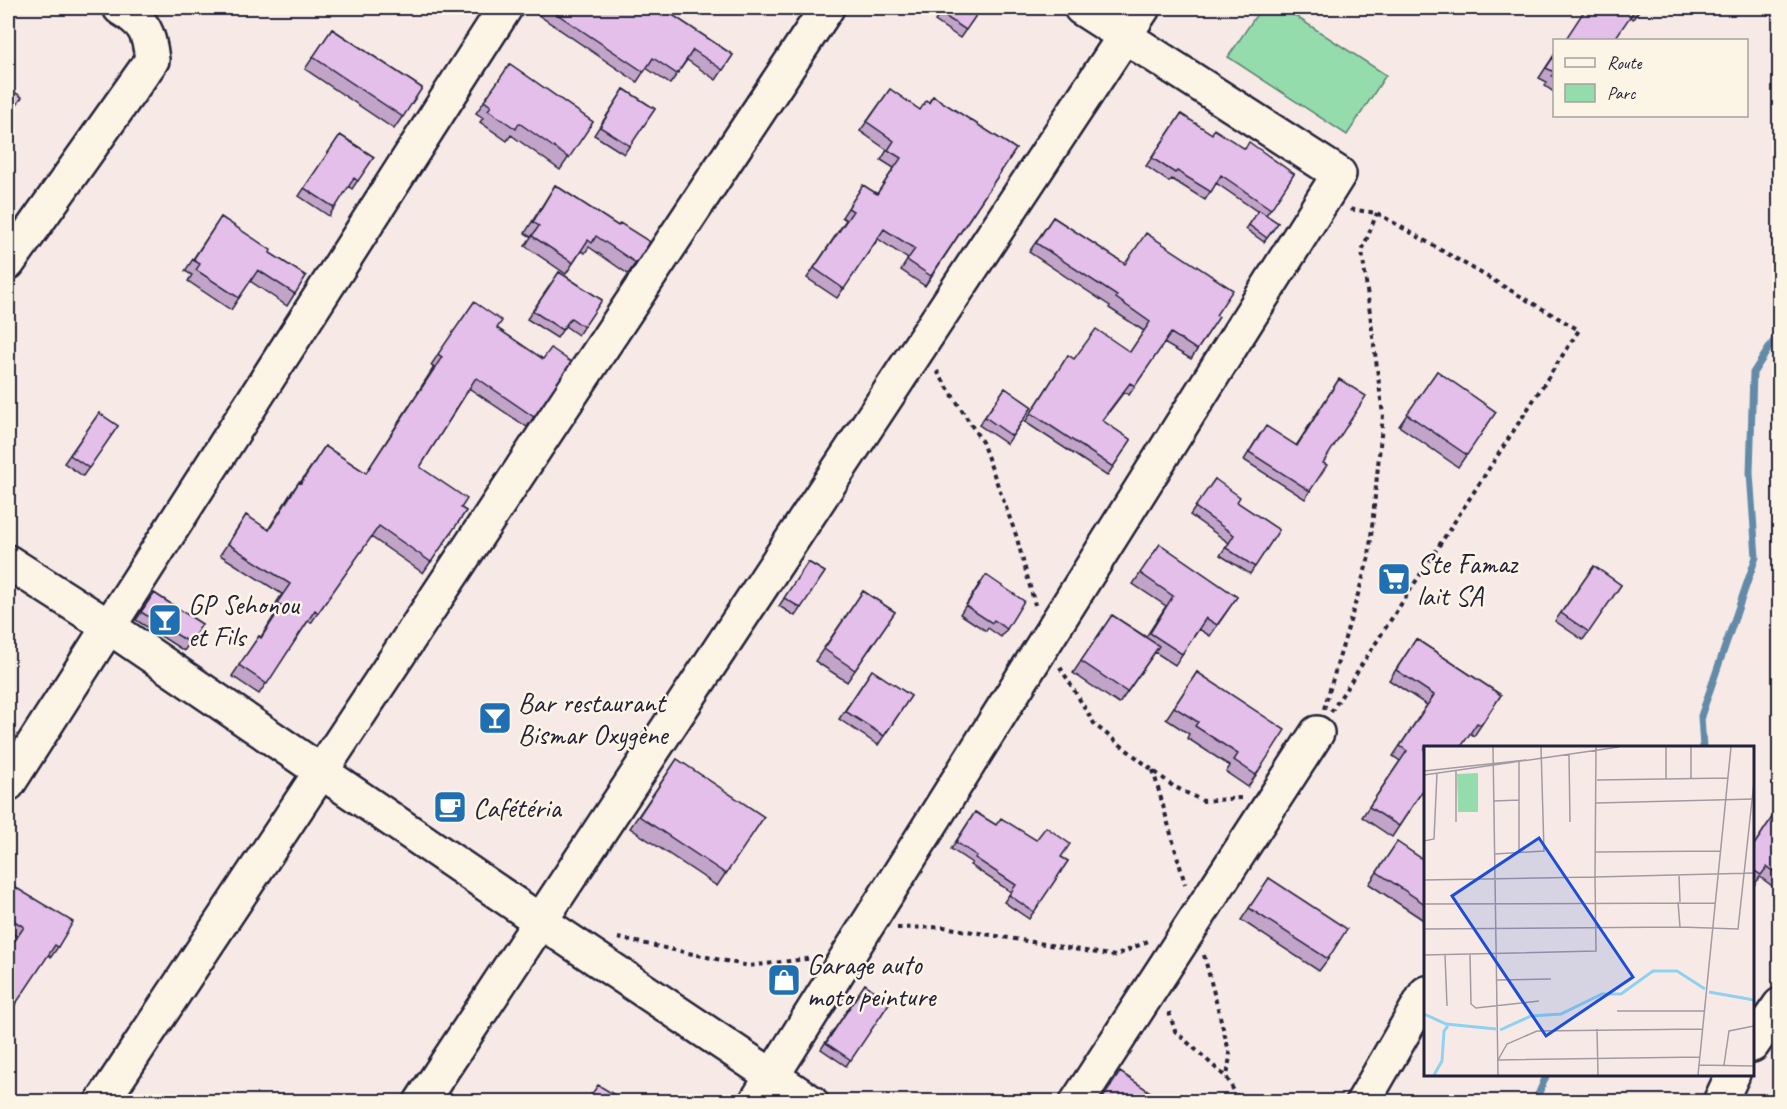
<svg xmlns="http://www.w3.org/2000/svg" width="1787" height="1109" viewBox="0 0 1787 1109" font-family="Caveat,sans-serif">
  <rect width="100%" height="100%" fill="#f7eae6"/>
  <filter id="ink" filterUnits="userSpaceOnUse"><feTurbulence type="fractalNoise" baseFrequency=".0167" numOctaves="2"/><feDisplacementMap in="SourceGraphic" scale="12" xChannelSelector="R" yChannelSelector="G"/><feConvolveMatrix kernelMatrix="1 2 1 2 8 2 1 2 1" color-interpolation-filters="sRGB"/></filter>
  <g filter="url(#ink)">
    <path fill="#94dcab" stroke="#5b7f73" stroke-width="1.5" d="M1261,8H1283L1386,75L1347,135L1228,57Z"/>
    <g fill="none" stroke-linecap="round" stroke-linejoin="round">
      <path stroke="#638ba8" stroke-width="7" d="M1703,748L1701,716L1756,557L1750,473L1753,373L1780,331
        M1535,1102L1547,1074"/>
      <g stroke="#22223b" stroke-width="38">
        <path id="minor" d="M8,263L152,60C149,32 145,23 120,8
          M8,562L108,626L540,921L811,1102
          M8,784L505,8
          M1752,1045L1780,1005
          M102,1102L827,8
          M421,1102L1143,8
          M756,1102L1339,174L1081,8
          M1077,1102L1317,733
          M1363,1102L1426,993
          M1720,1102L1733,1074"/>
      </g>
      <path stroke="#22223b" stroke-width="4" stroke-dasharray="4.5 4.5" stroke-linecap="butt" d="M937,371L982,442L1016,535L1035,605
        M1060,667L1095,725L1173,786L1203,801L1241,798
        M1324,709L1369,557L1383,415L1362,251L1377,213
        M1331,712L1579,330L1377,213L1348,209
        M1153,770L1185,884
        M897,928L944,927L1115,956L1148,941
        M618,938L749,966L814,958
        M1204,955L1230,1055L1227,1078
        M1169,1012L1175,1031L1227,1078L1240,1102"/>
      <use href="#minor" stroke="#fcf5e5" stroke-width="33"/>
    </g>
    <path fill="#c3a4c9" stroke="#22223b" stroke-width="1.5" d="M537,8H662L733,55L716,80L687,60L670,84L646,68L637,82L534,12Z
      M944,8H981L960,38L935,21Z
      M1586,8H1641L1633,19L1630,17Z
      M332,29L422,88L394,129L305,69Z
      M1554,55V92L1545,86L1547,82L1539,78Z
      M510,64L593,122L560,170L511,135L507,141L480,122L483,118L476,113Z
      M624,89L655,109L624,154L594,135Z
      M890,89L920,110L928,103L933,96L1016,149L925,286L901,270L908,259L878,239L837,298L807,278L846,220L842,217L863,185L877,194L894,168L881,160L887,150L860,131Z
      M1181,114L1211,134L1245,149L1294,174L1266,215L1278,223L1264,242L1246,229L1258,212L1216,183L1205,200L1172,179L1169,182L1146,166Z
      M340,135L374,157L352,189L348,186L329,216L299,196Z
      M555,185L618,226L650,242L628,274L589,247L585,253L581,251L566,274L525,246L531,237L525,233Z
      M221,217L270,253L306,276L287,306L250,281L231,310L188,281L192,275L185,271Z
      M1053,217L1125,264L1219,317L1191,359L1164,343L1129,395L1124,392L1102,421L1131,440L1107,476L1025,422L1068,355L1074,359L1130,352L1144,331L1109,308L1110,306L1029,252Z
      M559,272L602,300L578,335L565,326L557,338L527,319Z
      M474,302L497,328L543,359L571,362L527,427L470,389H469L420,467L461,508L466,511L423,573L371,537L311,623L308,621L259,694L232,676L259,636L261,637L274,616L270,613L282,594L220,555L246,515L268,530L291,493L299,482L300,483L325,446L366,473L434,367L431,365Z
      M1437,371L1496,412L1458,467L1399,426Z
      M1339,379L1310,491L1305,499L1244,460L1260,434L1296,446Z
      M1005,388L1032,407L1007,444L979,425Z
      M99,413L118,426L83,476L64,463Z
      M1215,479L1237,502L1279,530L1250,574L1220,555L1229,543L1190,515Z
      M1160,544L1237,597L1210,636L1199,629L1175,665L1155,652L1119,704L1073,673L1112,615L1146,637L1166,606L1133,584Z
      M808,562L825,572L795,616L779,606Z
      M1594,566L1621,585L1583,640L1555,621Z
      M980,583L1007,629L1001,637L988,628L986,631L960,614Z
      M863,591L895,612L847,682L815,661Z
      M154,593L202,624L184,651L136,620Z
      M1416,639L1501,695L1474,736L1470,733L1425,747V787L1392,837L1362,817L1400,761L1393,756L1427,705L1389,680Z
      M872,670L911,696L878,745L839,719Z
      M1197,672L1256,775L1248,787L1226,772L1230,766L1187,738L1189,734L1166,719Z
      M677,759L764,817L717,886L630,828Z
      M1779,807V891L1760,877L1754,885L1752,884V844L1754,845Z
      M975,812L996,825L1061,857L1068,861L1029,919L1004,902L1011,892L970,865L972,863L951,849Z
      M1397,842L1425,861V921L1369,884Z
      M1269,878L1328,959L1319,971L1241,920Z
      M8,883L58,947L51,957L48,955L10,1012L8,1010V951L17,936L8,931Z
      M865,984L890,1002L846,1066L821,1049Z"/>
    <path fill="#e3bfea" stroke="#22223b" stroke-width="1.5" d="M548,8H662L733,55L723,70L693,50L677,74L653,58L644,72Z
      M944,8H981L966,30L940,13Z
      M1586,8H1636L1614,40H1565Z
      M332,29L422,88L403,117L313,57Z
      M1554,56V77L1552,76L1554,72L1546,68Z
      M510,64L593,122L569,158L519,123L516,129L488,110L491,106L484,101Z
      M8,88L22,97L8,119Z
      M624,89L655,109L630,146L600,127Z
      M890,89L920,110L926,101L929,103L933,96L1016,149L931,276L907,260L915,249L884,229L844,289L814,268L853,211L848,208L863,185L877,194L901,158L888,150L894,141L867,122Z
      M1181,114L1212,134L1214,129L1245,149L1249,142L1294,174L1271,209L1221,175L1211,192L1177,171L1175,173L1152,158Z
      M340,135L374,157L358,181L354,178L335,208L304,188Z
      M555,185L618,226L620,223L650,242L636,263L596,236L592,243L588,240L573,263L532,236L539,226L533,222Z
      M1259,210L1278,223L1267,238L1249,225Z
      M221,217L271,250L270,253L306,276L295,294L258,270L239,298L196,270L200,264L193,260Z
      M1053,217L1125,264L1146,233L1233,290L1216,315L1219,317L1197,350L1171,333L1135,386L1130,383L1102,420L1131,440L1113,467L1031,413L1068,355L1074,359L1096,329L1130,352L1150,322L1116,298L1117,296L1036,243Z
      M559,272L602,300L584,327L571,318L562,330L533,311Z
      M474,302L502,321L497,328L543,359L551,348L571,362L534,417L477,378L475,379L420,467L467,499L461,508L466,511L431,562L379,526L318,613L315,610L267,684L239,665L259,636L261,638L282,606L277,603L290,584L228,544L246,515L269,530L299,482L301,483L325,446L366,473L442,357L438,354Z
      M1437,371L1496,412L1467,455L1407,414Z
      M1339,379L1366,396L1323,463L1327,465L1310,491L1249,452L1266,426L1297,446Z
      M1005,388L1032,407L1012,436L985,417Z
      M99,413L118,426L89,468L70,455Z
      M1215,479L1240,497L1237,502L1279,530L1255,567L1226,548L1234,535L1195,507Z
      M1160,544L1237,597L1217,625L1206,618L1182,654L1150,633L1173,596L1140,573Z
      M808,562L825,572L801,608L784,598Z
      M1594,566L1621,585L1589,632L1561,613Z
      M986,575L1024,601L1007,629L994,620L992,623L966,606Z
      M863,591L895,612L855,670L824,649Z
      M154,593L202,624L190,643L141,612Z
      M1112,615L1159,646L1127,692L1081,661Z
      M1416,639L1501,695L1481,725L1477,723L1461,747H1425V787L1399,826L1369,807L1407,751L1400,746L1434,695L1396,670Z
      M872,670L911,696L884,736L845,711Z
      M1197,672L1285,730L1256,775L1234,760L1238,754L1195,726L1198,722L1174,707Z
      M677,759L764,817L726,874L639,816Z
      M1779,807V876L1767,867L1761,875L1752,869V844L1754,845Z
      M975,812L996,825L1001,818L1036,840L1046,827L1070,844L1061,857L1068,861L1034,912L1009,895L1016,885L975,858L977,856L956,842Z
      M1397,842L1425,861V904L1377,872Z
      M1269,878L1347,929L1328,959L1249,908Z
      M8,883L73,922L58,947L55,945L17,1002L13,999L8,1007V951L24,927L8,917Z
      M865,984L890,1002L851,1060L826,1043Z
      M1120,1072L1164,1101H1101Z
      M598,1085L625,1101H587Z"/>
  </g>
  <defs>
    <g id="supermarket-square" transform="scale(1.725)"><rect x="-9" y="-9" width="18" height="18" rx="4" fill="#1f6fb2" stroke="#fcf5e5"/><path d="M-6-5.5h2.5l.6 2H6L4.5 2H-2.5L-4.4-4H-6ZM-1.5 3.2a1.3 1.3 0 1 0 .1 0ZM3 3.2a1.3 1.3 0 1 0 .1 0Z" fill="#fff"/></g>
    <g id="bar-square" transform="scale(1.725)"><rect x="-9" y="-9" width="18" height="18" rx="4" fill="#1f6fb2" stroke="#fcf5e5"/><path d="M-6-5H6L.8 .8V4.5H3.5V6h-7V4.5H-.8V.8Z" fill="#fff"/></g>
    <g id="cafe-square" transform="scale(1.725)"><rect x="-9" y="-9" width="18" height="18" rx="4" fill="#1f6fb2" stroke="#fcf5e5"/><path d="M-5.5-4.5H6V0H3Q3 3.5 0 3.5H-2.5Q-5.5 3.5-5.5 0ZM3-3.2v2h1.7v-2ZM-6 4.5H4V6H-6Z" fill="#fff"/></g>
    <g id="shop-square" transform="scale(1.725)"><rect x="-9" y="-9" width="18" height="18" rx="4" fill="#1f6fb2" stroke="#fcf5e5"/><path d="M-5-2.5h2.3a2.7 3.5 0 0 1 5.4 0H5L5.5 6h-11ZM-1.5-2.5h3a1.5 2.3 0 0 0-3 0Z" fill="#fff"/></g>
  </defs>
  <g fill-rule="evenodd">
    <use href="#supermarket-square" x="1394" y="579"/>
    <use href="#bar-square" x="165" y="620"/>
    <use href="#bar-square" x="495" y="718"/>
    <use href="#cafe-square" x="450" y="807"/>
    <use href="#shop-square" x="784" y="980"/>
  </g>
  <g text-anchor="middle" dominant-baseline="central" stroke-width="5" stroke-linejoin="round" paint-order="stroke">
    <g font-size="28" fill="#22223b" stroke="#fcf5e5" text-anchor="start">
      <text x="1417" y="563">Ste Famaz<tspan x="1417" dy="32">lait SA</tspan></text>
      <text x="188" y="604">GP Sehonou<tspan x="188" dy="32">et Fils</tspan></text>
      <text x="518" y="702">Bar restaurant<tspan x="518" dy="32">Bismar Oxygène</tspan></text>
      <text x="473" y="807">Cafétéria</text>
      <text x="807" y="964">Garage auto<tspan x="807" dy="32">moto peinture</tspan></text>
    </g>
  </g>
  <g transform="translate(1424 746)">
    <rect width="330" height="330" fill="#f7eae6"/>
    <path d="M54,27V66H34L33,28Z" fill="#94dcab"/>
    <path fill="none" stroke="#8fd1f1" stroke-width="3" d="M285,246L330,254M0,268L22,278L72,283M76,284L107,270L137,268L178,248H197L229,225H253L281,243M10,329L18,315L20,285L24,280"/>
    <path fill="none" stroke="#a29aa2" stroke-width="1.5" d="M69,1L74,329M242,1V33M267,1V32M145,8L146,76M0,25L102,14M32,25V76M0,29L195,1M173,34L304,32M70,55L95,54M172,57L330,53M0,95L10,93L13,27M95,106V16M172,106L297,105M71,108L120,105L117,1M255,130L256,156M0,134L171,131L172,1M0,158L291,157M256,181L314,183L330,36M0,183L256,181L254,156M0,209L172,205L171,131L330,127M21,209L23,260M46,209L47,258L52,262L115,255M72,234L127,233M193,265H280M173,283L174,329M74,314L83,298L113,285L279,283M74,314L276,311M275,319L330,320M300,319L305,285L330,280M274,329L307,1"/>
    <path fill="#1d4ed8" fill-opacity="0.15" stroke="#1d4ed8" stroke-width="3" d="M115,92L209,231L122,290L28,150Z"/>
    <rect width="330" height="330" fill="none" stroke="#22223b" stroke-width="3"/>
  </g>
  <rect width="1787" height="1109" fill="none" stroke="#fcf5e5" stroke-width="30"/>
  <rect x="15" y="15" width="1757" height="1079" fill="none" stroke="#22223b" stroke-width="2" filter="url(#ink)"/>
  <rect x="1553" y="39" width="195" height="78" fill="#fcf5e5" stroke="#a5a1a1" stroke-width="1.5"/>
  <rect x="1565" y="58" width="30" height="9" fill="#fcf5e5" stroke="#a5a1a1" stroke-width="1.5"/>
  <text x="1607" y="69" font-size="18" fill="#22223b">Route</text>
  <rect x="1565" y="84" width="30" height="18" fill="#94dcab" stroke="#a5a1a1" stroke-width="1.5"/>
  <text x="1607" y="99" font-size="18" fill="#22223b">Parc</text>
</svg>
